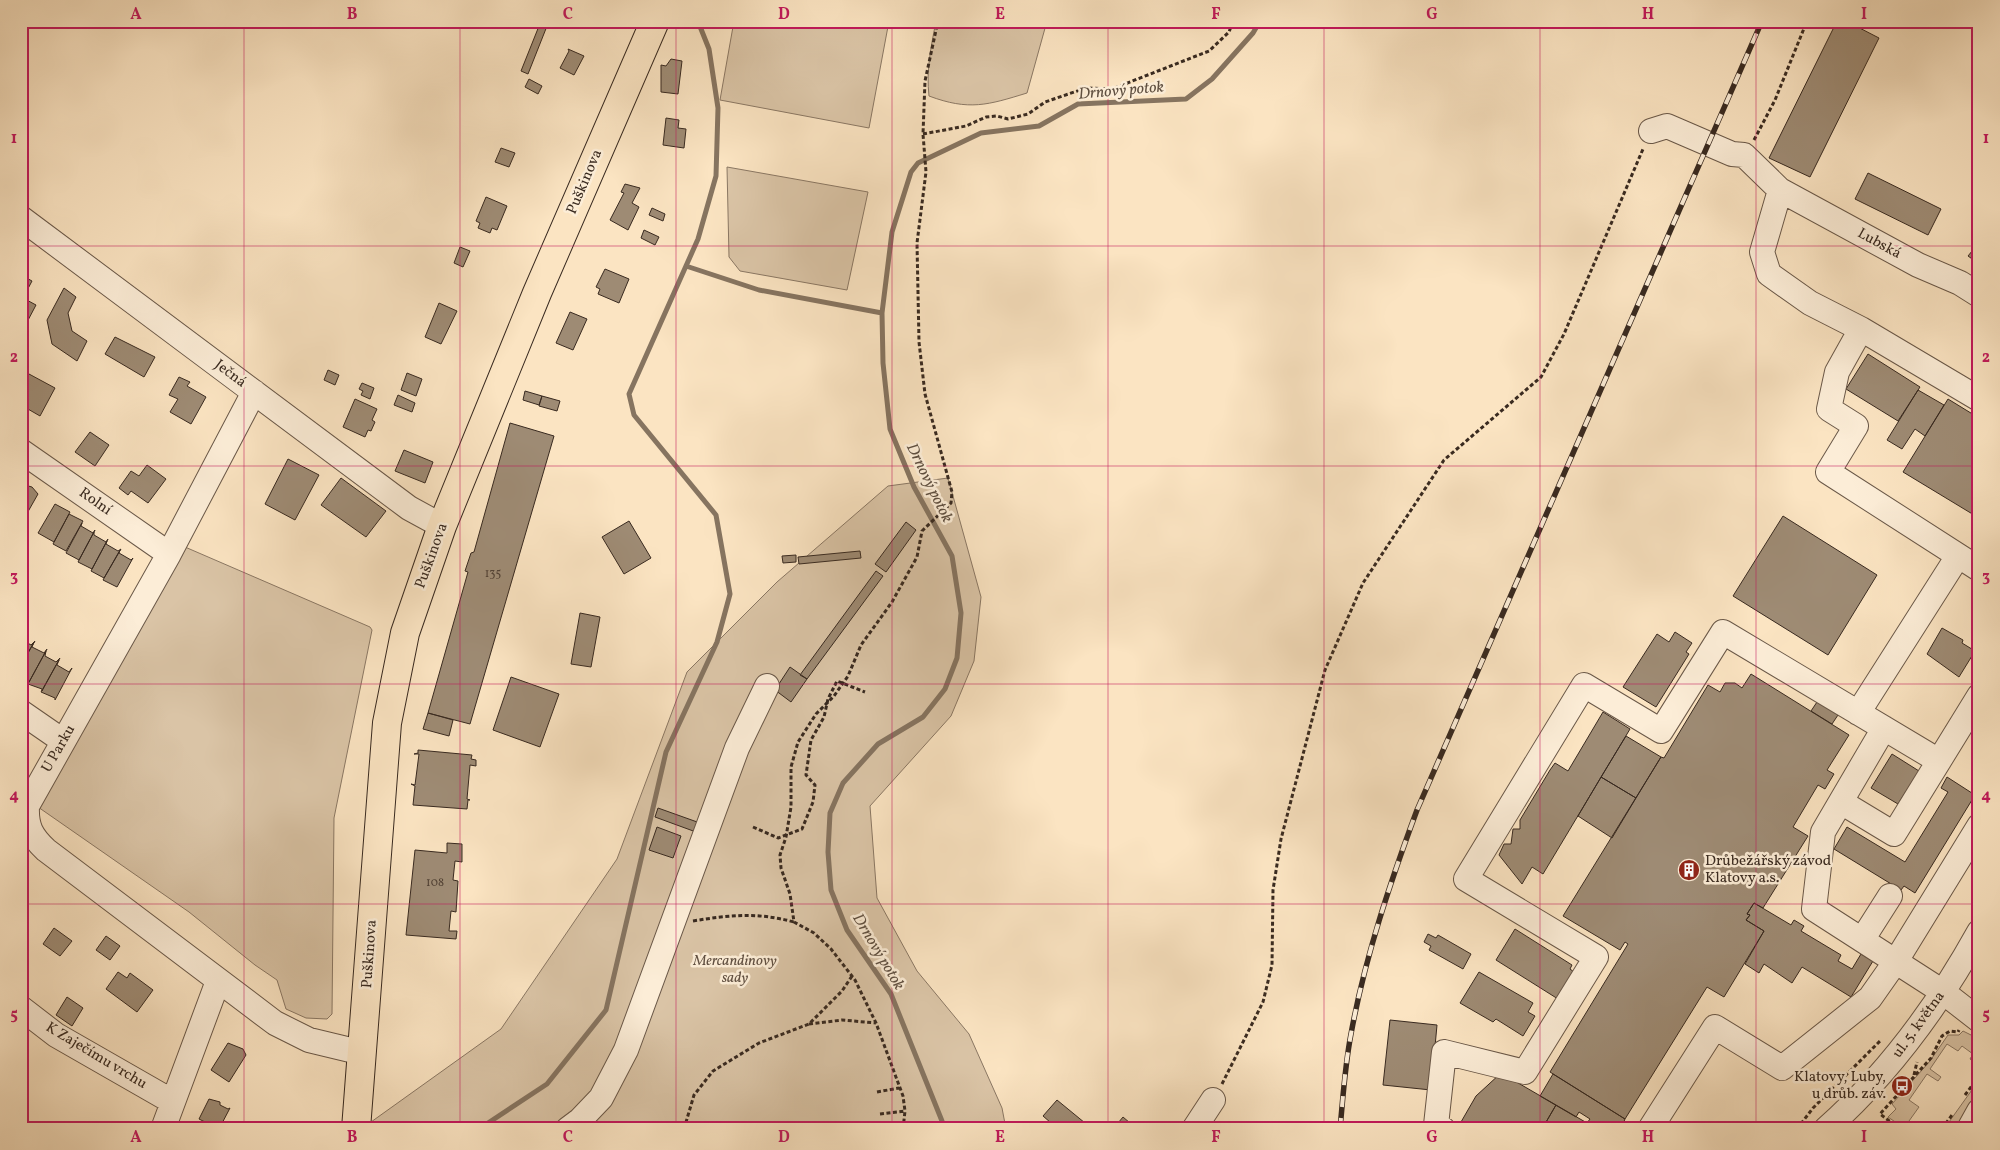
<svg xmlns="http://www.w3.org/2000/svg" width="2000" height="1150" viewBox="0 0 2000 1150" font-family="Vollkorn,serif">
  <rect width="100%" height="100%" fill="#fbe4c2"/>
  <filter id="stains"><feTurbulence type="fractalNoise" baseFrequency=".004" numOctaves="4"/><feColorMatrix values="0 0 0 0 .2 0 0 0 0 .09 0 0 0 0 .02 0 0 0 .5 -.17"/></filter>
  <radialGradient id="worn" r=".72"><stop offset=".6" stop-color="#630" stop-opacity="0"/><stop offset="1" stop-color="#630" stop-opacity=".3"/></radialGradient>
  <path fill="#dac4a6" stroke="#8a7763" d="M734,21H889L869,128L720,100Z
    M936,21H1047L1027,93C988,105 969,111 929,96C926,70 931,47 936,21Z
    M727,167L868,192L847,290L740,271L729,257Z
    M948,478L981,597L974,661L951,716L870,806L877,898L917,971L969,1034L1002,1108L1006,1129H371V1122L501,1029L617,859L687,672L777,582L888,486Z
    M185,547L370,627L372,630L334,818L332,1014L327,1019L306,1018L286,1009L277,980L255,965L189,912L38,807Z
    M1963,1031L1979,1039V1065L1970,1059L1973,1054L1962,1046L1958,1051L1947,1044L1930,1069L1941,1077L1938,1081L1927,1074L1909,1100L1919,1107L1904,1128L1888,1117L1896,1109L1892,1104L1930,1061L1948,1035H1959Z
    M1979,1080V1097L1957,1127L1952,1128L1949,1122Z"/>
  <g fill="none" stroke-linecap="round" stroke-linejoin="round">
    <path stroke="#867460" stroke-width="5" d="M686,266L759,290L882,313
      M479,1129L547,1084L606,1010L666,752L717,642L730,594L716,515L634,415L629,394L698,239L716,176L718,108L709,49L699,24L695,21
      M941,1129L942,1121L891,994L847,930L831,890L828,852L830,813L843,783L878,744L923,717L945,689L957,658L961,613L952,556L914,487L890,429L883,363L882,313L892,232L911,172L918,163L981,133L1039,126L1078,104L1186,99L1212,79L1253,33L1260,21"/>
  </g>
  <path fill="#9e8b74" stroke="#392a20" d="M541,21H549L528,74L521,71Z
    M1837,21H1846L1879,38L1810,177L1769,158Z
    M568,49L584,56L574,75L560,68L569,51Z
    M671,59L682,61L678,94L661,92V65L666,66Z
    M529,79L542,86L538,94L525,87Z
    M666,118L679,120L678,128L686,129L684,148L663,145Z
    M501,148L515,153L509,167L495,162Z
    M1868,173L1941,209L1928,235L1855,199Z
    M625,184L640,188L632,203L639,207L628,230L610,220L624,193L621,192Z
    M486,197L507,206L497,230L492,228L490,233L478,228L480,223L476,221Z
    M652,208L665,214L663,221L649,215Z
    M644,230L659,237L655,245L641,238Z
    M1977,245L1979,246V255L1975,261L1968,256Z
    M460,247L470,251L463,267L454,263Z
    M605,269L629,279L619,303L598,294L600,289L596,287Z
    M21,275L32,281L23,298L36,305L26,324L21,321Z
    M64,288L76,297L68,313L72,331L87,341L77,361L52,344L47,320Z
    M439,303L457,311L441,344L425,337Z
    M570,312L587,319L573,350L556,343Z
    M115,337L155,357L144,377L105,354Z
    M1868,354L1920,387L1898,421L1846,389Z
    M328,370L339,375L335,385L324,380Z
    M407,373L422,379L416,396L401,390Z
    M29,374L55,388L40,416L21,405V389Z
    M179,377L190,382L187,386L206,397L191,424L170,412L178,399L169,395Z
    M362,383L374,388L370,399L361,395L363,391L359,389Z
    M1918,390L1944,405L1925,436L1915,429L1902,449L1887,440Z
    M525,391L542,396L539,405L523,400Z
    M398,395L415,403L412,412L394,405Z
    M542,396L560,401L557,411L539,406Z
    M355,399L377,409L372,420L375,422L371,431L368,430L365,437L343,427Z
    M1948,399L1979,418V518L1903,472Z
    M510,423L554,436L470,724L428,713L468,572L465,571L471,553L474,552Z
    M90,432L109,445L95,466L75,452Z
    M404,450L433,462L425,483L395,471Z
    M288,459L319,475L295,520L265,504Z
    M147,465L166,479L148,503L131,491L128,495L119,488L131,471L139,476Z
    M341,478L386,511L366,537L321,505Z
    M21,484L32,487L38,494L21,524Z
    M55,504L70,512L54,542L38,533Z
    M69,514L83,521L66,551L53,544Z
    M1783,516L1877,575L1828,655L1733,596Z
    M629,521L651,558L624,574L602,537Z
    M906,522L916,530L886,572L875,564Z
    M82,523L81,526L93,533L95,530L79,560L66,553Z
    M94,532V535L106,542L108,539L92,569L78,562Z
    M107,541L106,544L118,551L121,549L104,578L91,571Z
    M120,550L119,553L131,560L133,558L117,587L103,580Z
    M860,551L861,558L799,564L798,557Z
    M796,555V562L783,563L782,556Z
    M876,571L883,576L807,679L800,675Z
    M580,613L600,617L591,667L571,664Z
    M1942,628L1963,640L1962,643L1975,651L1959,677L1927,654Z
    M1675,632L1692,643L1686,652L1689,654L1656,707L1623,687L1657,634L1669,642Z
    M21,639L31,645L35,641L21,665Z
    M34,642L32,647L44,653L47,649L29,682L21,675V665Z
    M46,651L45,656L56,662L60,658L42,691V689L28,684Z
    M59,660L57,665L69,672L72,668L55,700V698L41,692Z
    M790,667L807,679L791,702L775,690Z
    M1751,674L1849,735L1827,770L1834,774L1825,789L1818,785L1793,827L1808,836L1763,908L1754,903L1747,914L1750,915L1746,920L1764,931L1724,997L1707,987L1625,1119L1550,1072L1628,944L1625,942L1620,950L1563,916L1661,757L1664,758L1708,685L1720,692L1725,683H1735L1742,688Z
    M511,677L559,694L540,747L493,730Z
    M1821,696L1842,709L1832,724L1811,711Z
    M1603,712L1630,729L1543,874L1532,867L1522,884L1499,855L1504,844H1511L1513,829H1520V820L1550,770L1555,763L1568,771Z
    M428,713L453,720L449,736L423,729Z
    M1626,736L1661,757L1636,798L1601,777Z
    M418,750L472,755L471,759L476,760V766L470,765L467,799L470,800H468L467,809L413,805L415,786L411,784L415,785L419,754H414L418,753Z
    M1892,754L1919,771L1898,804L1871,788Z
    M1601,777L1636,798L1612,838L1578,816Z
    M1947,777L1975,795L1915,893L1904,886L1901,890L1834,849L1847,827L1905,862L1948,792L1941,788Z
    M658,808L700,823L696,832L655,817Z
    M657,827L681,836L673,858L649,850Z
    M447,843L462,844V862L455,861L453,880L458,881L456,912L451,911L449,931H457L456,939L406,935L415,850L447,853Z
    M1754,903L1791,925L1794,920L1804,926L1801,931L1841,955L1838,961L1852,969L1861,954L1873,961L1851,997L1802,967L1792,983L1764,964L1759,973L1745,964L1764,931L1746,920L1750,915L1747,914Z
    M54,928L72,941L60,956L43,944Z
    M1515,929L1572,965L1570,969L1574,972L1558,999L1496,960Z
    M1428,934L1436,938L1438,935L1471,954L1463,969L1429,950L1431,946L1424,942Z
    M106,936L120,946L110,960L96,950Z
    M118,972L127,978L130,973L153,990L137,1012L106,989Z
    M1479,972L1533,1003L1528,1012L1535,1016L1523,1036L1496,1019L1493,1022L1460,1003Z
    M67,997L83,1008L72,1026L56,1015Z
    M1390,1020L1437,1025L1431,1090L1383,1085Z
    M228,1043L243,1049L246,1055L229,1082L211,1070Z
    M1501,1073L1556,1105L1542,1129H1472L1461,1122L1476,1096Z
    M1553,1074L1625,1119L1621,1129H1596L1587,1123L1590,1119L1579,1112L1576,1117L1540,1096Z
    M209,1099L220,1102V1105L228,1109L230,1108L219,1129H206L209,1124L199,1119Z
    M1057,1100L1085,1123L1080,1129H1058L1043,1116Z
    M1556,1105L1587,1123L1596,1129H1542Z
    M1123,1117L1137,1129H1113Z"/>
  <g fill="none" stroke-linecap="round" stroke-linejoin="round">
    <g stroke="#6a5848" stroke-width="26">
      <path id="minor" d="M1651,131L1667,126L1732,154L1744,155L1780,190L1918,265L1960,283L1979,295
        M1780,190L1762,252L1769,274L1810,303L1861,329L1979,399
        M21,218L409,508L442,526
        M1861,329L1837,372L1829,409L1856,426L1828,472L1979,569
        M254,392L169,554L27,806C26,826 31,836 46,850L275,1023L309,1040L363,1053
        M21,451L169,554
        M21,712L63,741
        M1858,713L1958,556
        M1884,728L1823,832L1814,909L1943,992L1979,1020
        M1841,802L1894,834L1979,696
        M1862,940L1890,896
        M21,1008L56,1035L173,1102
        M163,1129L218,981
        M568,1129L580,1120L601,1098L626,1050L737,748L767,686
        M1194,1129L1213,1100
        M1443,1129L1436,1125L1444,1052L1525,1072L1596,957L1466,879L1584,685L1661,731L1723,632L1939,761
        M1650,1129L1715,1027L1782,1068L1870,998L1896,961L1979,826
        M1826,1129C1889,1073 1938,1006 1979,932
        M1969,1129L1979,1111"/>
    </g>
    <g stroke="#392a20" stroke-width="30">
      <path id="major" d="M356,1129L387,723L405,633L442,526L537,293L655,21"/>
    </g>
    <path stroke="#392a20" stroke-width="3" stroke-dasharray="4 2.5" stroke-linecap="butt" d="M923,134L966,126L986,117L997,116L1008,119L1028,114L1045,102L1086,88L1112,89L1209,51L1229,32L1233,21
      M1754,140L1775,100L1807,21
      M693,921C730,915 757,912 794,922
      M809,1024L842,1020L876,1023
      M1914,1075L1917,1062
      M1222,1084L1263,1002L1272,965L1273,890L1281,839L1325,670L1363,583L1444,460L1541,377L1564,334L1643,149
      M877,1092L899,1088
      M1965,1095L1979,1076
      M880,1114L905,1111
      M684,1129L694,1095L713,1071L759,1043L809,1024L842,991L852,976
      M887,1129L903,1126
      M903,1129L905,1111L903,1096L876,1023L855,980L831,949L814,933L794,922L790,894L781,868L780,855L786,837L791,807V767L798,742L816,714L834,696L848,676L861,645L892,602L917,557L922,531L951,503L952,492L925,394L919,342L917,243L926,172L923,134L925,81L938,21
      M1797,1129L1813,1108L1880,1041
      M1900,1129L1880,1114L1931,1058L1942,1036L1950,1031L1958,1032L1959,1030
      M1934,1129L1936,1126L1942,1129
      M1942,1129L1952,1115"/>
    <use href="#minor" stroke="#fcedd7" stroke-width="24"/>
    <use href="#major" stroke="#fbe4c2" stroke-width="28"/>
    <g stroke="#392a20" stroke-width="5.5">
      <path id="rail" d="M1340,1129C1343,1097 1345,1065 1351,1034C1365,957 1390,883 1417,810L1762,21"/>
    </g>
    <use href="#rail" stroke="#fcedd7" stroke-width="4" stroke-dasharray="11" stroke-linecap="butt"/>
    <path stroke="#392a20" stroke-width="3" stroke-dasharray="4 2.5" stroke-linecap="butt" d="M753,827L778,838L802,829L813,802L815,785L806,775L811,740L824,717L828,699L837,681L865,692"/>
  </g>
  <path fill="none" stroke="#c2185b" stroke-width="1" stroke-opacity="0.55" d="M244,21V1129M460,21V1129M676,21V1129M892,21V1129M1108,21V1129M1324,21V1129M1540,21V1129M1756,21V1129M21,246H1979M21,466H1979M21,684H1979M21,904H1979"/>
  <defs>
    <g id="building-disc" transform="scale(1.125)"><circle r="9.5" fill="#8f2418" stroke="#fcedd7"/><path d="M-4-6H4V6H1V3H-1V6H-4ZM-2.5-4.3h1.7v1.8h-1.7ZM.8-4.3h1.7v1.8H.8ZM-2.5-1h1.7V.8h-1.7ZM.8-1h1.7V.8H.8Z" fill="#fff"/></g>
    <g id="bus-disc" transform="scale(1.125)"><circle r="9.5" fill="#8f2418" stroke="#fcedd7"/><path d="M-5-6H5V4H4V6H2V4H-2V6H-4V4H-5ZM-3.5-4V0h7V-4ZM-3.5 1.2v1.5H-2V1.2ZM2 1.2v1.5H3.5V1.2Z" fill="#fff"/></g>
  </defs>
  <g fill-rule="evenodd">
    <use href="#building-disc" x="1689" y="870"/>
    <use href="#bus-disc" x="1902" y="1086"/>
  </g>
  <g text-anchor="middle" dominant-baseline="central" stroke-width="5" stroke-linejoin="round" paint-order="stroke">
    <g font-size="12" fill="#524235">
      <text x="493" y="574">135</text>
      <text x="435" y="883">108</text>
    </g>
    <g font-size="15" fill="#392a20" stroke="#fcedd7">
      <text transform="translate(585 182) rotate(-67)">Puškinova</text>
      <text transform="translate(1879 244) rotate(29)">Lubská</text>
      <text transform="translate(230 374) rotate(37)">Ječná</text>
      <text transform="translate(95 502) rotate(35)">Rolní</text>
      <text transform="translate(432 556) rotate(-70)">Puškinova</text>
      <text transform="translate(59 749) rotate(-60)">U Parku</text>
      <text transform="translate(370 954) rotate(-86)">Puškinova</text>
      <text transform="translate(1919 1025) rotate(-54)">ul. 5. května</text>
      <text transform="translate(96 1056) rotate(31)">K Zaječímu vrchu</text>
    </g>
    <g font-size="15" fill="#392a20" stroke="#fcedd7" text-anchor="start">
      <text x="1705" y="861">Drůbežářský závod<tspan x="1705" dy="17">Klatovy a.s.</tspan></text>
      <text x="1886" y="1077" text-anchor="end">Klatovy, Luby,<tspan x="1886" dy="17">u drůb. záv.</tspan></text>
    </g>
    <g font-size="15" font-style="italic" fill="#615042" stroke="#fcedd7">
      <text x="735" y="961">Mercandinovy<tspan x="735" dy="17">sady</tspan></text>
    </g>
    <g font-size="16" font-style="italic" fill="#5f4f40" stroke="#fcedd7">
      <text transform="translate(1121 91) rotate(-5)">Drnový potok</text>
      <text transform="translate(929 483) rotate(64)">Drnový potok</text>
      <text transform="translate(878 952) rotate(59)">Drnový potok</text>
    </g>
  </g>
  <rect width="2000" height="1150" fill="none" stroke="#fbe4c2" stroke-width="55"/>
  <rect x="28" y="28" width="1944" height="1094" fill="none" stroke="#c2185b" stroke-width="2"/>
  <g font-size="16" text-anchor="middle" font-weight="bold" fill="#c2185b">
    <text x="136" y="19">A</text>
    <text x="352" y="19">B</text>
    <text x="568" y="19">C</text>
    <text x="784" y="19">D</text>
    <text x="1000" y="19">E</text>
    <text x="1216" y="19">F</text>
    <text x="1432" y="19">G</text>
    <text x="1648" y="19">H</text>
    <text x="1864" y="19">I</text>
    <text x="14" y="143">1</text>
    <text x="1986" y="143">1</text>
    <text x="14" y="362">2</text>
    <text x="1986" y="362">2</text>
    <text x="14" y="581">3</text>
    <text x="1986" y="581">3</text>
    <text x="14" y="800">4</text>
    <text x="1986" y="800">4</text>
    <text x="14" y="1019">5</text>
    <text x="1986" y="1019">5</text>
    <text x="136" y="1142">A</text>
    <text x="352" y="1142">B</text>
    <text x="568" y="1142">C</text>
    <text x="784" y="1142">D</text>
    <text x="1000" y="1142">E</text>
    <text x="1216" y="1142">F</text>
    <text x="1432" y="1142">G</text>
    <text x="1648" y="1142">H</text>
    <text x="1864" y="1142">I</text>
  </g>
  <rect width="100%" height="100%" filter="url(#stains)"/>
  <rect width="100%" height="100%" fill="url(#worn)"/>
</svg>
